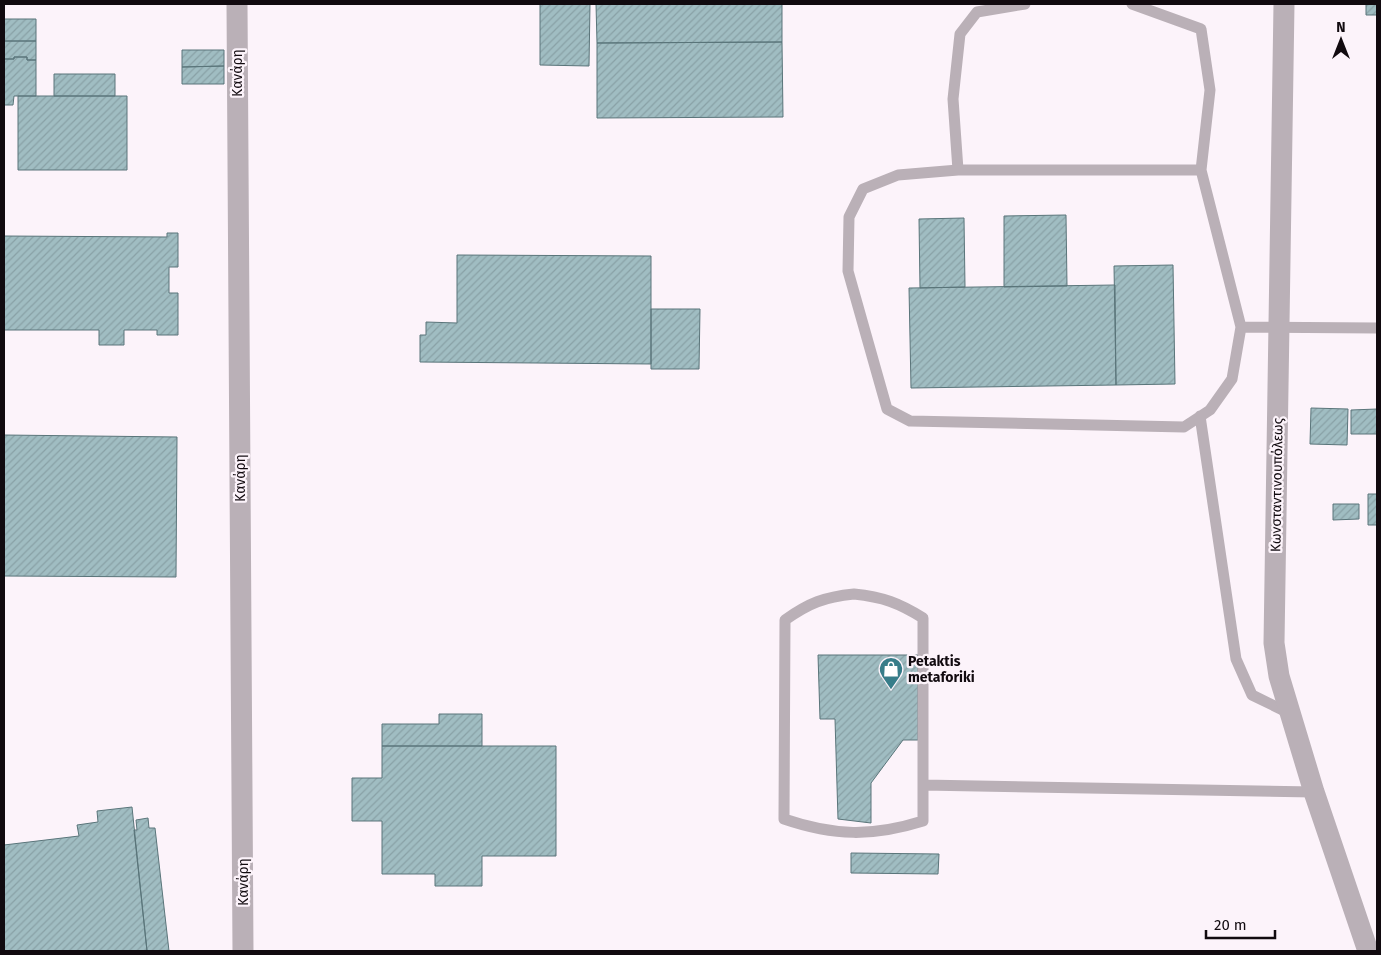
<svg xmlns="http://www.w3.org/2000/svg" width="1381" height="955" viewBox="0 0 1381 955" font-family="'Fira Sans',sans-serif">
  <defs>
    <pattern id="building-hatch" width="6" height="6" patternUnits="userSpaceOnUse" patternTransform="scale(1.25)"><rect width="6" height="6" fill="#a0bdc2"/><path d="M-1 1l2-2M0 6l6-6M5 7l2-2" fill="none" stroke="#89a1a6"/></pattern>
  </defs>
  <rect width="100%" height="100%" fill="#fcf3fa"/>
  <path fill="url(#building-hatch)" stroke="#5a757a" d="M540,4H590L589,66L540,65Z
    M596,4H782V42L597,43Z
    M1366,4H1377V15H1366Z
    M4,19H36V41H4Z
    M4,41H36V60H27V57H14V59H4Z
    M782,42L783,117L597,118V43Z
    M182,50H224V66L182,67Z
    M14,57H27V60H36V96H14L13,105H4V59H14Z
    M224,66V84H182V67Z
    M54,74H115V96H54Z
    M18,96H127V170H18Z
    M1066,215L1067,286L1004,287V216Z
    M964,218L965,287L920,288L919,219Z
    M167,233H178V267H169V293H178V335H157V330H124V345H99V330H4V236L167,237Z
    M457,255L651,256V364L420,362V335H426V322L457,323Z
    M1173,265L1175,384L1116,385L1114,266Z
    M1115,285L1116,385L911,388L909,288Z
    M651,309H700L699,369H651Z
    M1311,408L1348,409L1347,445L1310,444Z
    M1377,409V434H1351V410Z
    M4,435L177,437L176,577L4,576Z
    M1368,494H1377V525H1368Z
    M1333,504H1359V519L1333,520Z
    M818,655H918V740H903L871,783V823L838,819L835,719H820Z
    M439,714H482V746H382V724H439Z
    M382,746H556V856H482V886H435V874H382V821H352V778H382Z
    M132,807L147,951H4V845L79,836L77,825L98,822L97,811Z
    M148,818L149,828H155L169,951H147L134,830H137L136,820Z
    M851,853L939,854L938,874L851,873Z"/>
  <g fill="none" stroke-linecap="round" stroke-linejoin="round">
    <path stroke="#bab0b7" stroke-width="11" d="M1132,4L1201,29L1210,90L1201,170L1241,327L1377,328
      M958,170L953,99L960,34L977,12L1025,4
      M1201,170H958L898,175L863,189L849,217L848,271L887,409L910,421L1184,427L1210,410L1232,379L1241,327
      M1200,416L1236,659L1252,695L1291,714
      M854,594C883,597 899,603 923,618V821C872,837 834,836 784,819L785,620C809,603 824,597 854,594Z
      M923,785L1314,792"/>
    <path stroke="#bab0b7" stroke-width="21" d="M237,4L243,951
      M1284,4L1274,643L1279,676L1314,792L1368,951"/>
  </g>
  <defs>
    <g id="shop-pin" transform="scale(1.25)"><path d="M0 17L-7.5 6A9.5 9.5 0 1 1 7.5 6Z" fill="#377d89" stroke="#fcf3fa"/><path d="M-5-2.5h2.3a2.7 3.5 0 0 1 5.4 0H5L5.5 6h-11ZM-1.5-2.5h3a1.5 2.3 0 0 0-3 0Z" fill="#fff"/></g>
  </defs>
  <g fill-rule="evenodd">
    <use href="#shop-pin" x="891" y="669"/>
  </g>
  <g text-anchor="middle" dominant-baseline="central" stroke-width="4.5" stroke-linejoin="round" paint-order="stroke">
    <g font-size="14" fill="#110a0f" stroke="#fcf3fa">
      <text transform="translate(237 73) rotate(-90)">Κανάρη</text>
      <text transform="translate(240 478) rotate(-90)">Κανάρη</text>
      <text transform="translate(1277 485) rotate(-89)">Κωνσταντινουπόλεως</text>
      <text transform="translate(243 882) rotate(-90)">Κανάρη</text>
    </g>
    <g font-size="14" font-weight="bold" fill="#110a0f" stroke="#fcf3fa" text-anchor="start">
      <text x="908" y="661">Petaktis<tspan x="908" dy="16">metaforiki</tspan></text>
    </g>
  </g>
  <rect width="1381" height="955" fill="none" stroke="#110a0f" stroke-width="10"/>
  <g transform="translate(1341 40)" stroke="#fcf3fa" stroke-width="4" paint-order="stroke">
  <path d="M0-4L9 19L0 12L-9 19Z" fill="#110a0f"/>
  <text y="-8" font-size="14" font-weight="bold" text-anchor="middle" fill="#110a0f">N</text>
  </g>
  <path d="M1206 930v8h69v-8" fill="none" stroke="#110a0f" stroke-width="2.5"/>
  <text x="1214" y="930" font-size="15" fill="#110a0f" stroke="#fcf3fa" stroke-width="4" paint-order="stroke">20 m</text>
</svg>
